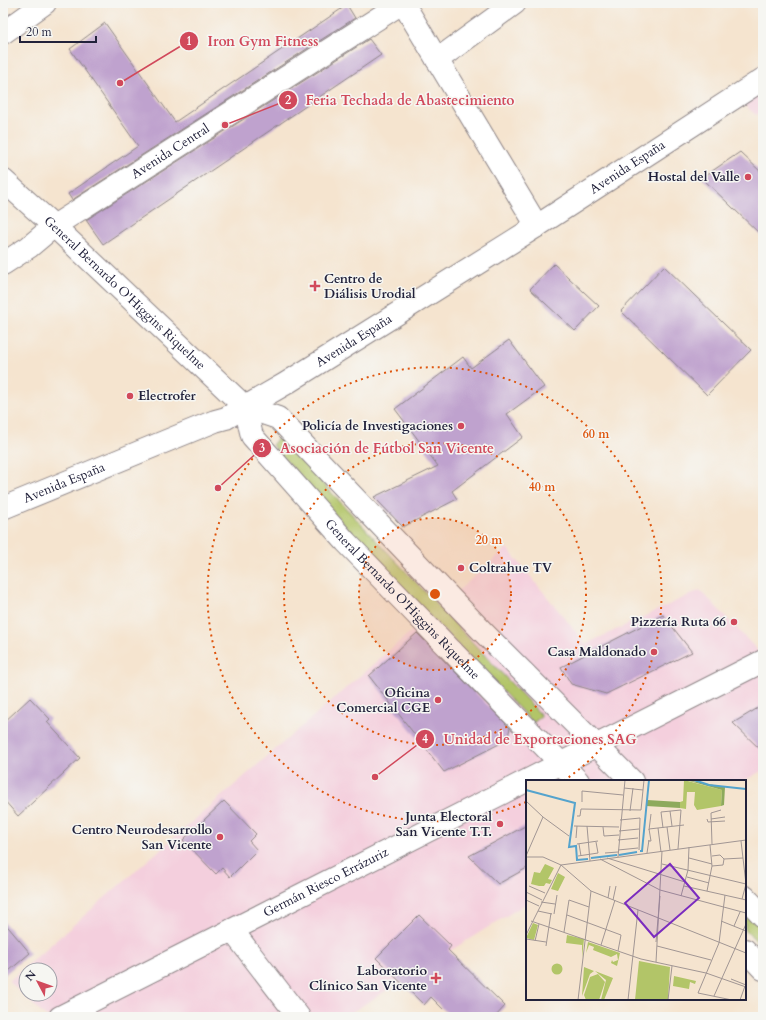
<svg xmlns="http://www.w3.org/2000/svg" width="766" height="1020" viewBox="0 0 766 1020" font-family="Cardo,serif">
  <rect width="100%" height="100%" fill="#f6f6f2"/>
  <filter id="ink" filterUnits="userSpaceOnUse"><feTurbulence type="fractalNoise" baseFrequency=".025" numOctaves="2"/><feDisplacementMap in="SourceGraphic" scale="8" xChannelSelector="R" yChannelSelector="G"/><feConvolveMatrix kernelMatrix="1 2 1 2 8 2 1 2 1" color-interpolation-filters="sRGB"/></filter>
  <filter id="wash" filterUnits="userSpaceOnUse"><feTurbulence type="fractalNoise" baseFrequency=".012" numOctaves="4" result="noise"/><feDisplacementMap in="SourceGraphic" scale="16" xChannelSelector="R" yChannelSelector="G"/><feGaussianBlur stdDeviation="0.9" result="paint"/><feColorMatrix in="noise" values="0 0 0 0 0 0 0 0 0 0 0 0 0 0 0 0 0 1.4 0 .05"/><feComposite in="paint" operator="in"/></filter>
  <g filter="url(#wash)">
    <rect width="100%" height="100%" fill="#f5e4cf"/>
    <path fill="#f4cfdd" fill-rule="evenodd" d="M763,79V110L756,115L735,97Z
      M507,548L586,644L700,590L763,656V770L744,781H527V903L344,1017H46L9,981ZM26,970H50V994H26Z"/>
    <path fill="#b2c568" stroke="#6a7452" d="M279,437L542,716L533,723L386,571L272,445Z
      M745,911L763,929V948L745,929Z"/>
    <g id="blocks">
      <path fill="#bfa2ce" d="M347,5L355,18L72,200L68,194L138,146L70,49L105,23L175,122Z
        M369,39L381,55L103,244L86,220Z
        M740,152L763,174V237L702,178Z
        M554,264L599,306L575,331L530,289Z
        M664,266L751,350L707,395L621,311Z
        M509,340L544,387L507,414L523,437L452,491L457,499L403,527L374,497L438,466L395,409L463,357L471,368Z
        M663,615L692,652L606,694L571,684L561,667Z
        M417,633L510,728L507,740L444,772L369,676Z
        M30,698L50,719L47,722L80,758L18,816L3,799V723Z
        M763,705V752L733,723Z
        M224,801L256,834L249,841L257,850L230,877L222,868L216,874L183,840Z
        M527,825V868L498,884L469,856Z
        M419,915L451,946L448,950L505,1006L495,1017H451L431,997L424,1005L376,958Z
        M3,921L30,953L3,976Z"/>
    </g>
  </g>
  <g filter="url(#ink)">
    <use href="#blocks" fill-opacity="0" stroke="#8c8385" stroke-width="1"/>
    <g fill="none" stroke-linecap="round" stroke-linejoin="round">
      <g stroke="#8c8385" stroke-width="24">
        <g id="minor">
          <path d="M403,3L537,226"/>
          <path d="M3,33L45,3"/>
          <path d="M437,60L515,3"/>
          <path id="s1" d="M3,264L29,247L54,226L402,3"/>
          <path d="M232,930L299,1017"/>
        </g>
      </g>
      <g stroke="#8c8385" stroke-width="24">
        <g id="tertiary">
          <path id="s2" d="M3,180L54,226L245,407L278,418L484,633L632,781"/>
          <path id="s3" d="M245,407L252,436L346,542L578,781"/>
          <path id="s4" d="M3,508L215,421L226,418L285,384L537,226L763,79"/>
          <path d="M745,897L763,916"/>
          <path d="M745,950L763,969"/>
        </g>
      </g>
      <g stroke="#8c8385" stroke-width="24">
        <g id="secondary">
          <path id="s5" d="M60,1017L763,661"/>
        </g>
      </g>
      <use href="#minor" stroke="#fff" stroke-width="22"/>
      <use href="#tertiary" stroke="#fff" stroke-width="22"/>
      <use href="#secondary" stroke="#fff" stroke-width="22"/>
    </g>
  </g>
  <circle cx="435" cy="594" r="76" fill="#de560e" fill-opacity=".12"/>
  <g fill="none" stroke="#de560e" stroke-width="2" stroke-dasharray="2 4">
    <circle cx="435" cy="594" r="76"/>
    <circle cx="435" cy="594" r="151"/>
    <path d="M526 802A227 227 0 1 1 565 780"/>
  </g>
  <g fill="#d1495b" stroke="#f6f6f2" stroke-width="1.5">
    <circle cx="748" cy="177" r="4"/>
    <path d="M313 280h4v4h4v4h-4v4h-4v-4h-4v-4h4z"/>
    <circle cx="130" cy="396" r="4"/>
    <circle cx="461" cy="426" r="4"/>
    <circle cx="461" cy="568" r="4"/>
    <circle cx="734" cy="622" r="4"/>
    <circle cx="654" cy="652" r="4"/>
    <circle cx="438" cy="700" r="4"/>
    <circle cx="500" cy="824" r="4"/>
    <circle cx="220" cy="837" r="4"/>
    <path d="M434 972h4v4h4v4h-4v4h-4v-4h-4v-4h4z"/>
  </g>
  <g text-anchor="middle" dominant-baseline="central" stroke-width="3" stroke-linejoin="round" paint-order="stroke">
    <g font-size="13" fill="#22223b" stroke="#f6f6f2">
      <text stroke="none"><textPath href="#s1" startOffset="202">Avenida Central</textPath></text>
      <text stroke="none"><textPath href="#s4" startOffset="714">Avenida España</textPath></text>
      <text stroke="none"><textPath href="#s2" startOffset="166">General Bernardo O'Higgins Riquelme</textPath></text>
      <text stroke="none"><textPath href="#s4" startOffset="390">Avenida España</textPath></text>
      <text stroke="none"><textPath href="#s4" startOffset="66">Avenida España</textPath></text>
      <text stroke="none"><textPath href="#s3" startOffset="252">General Bernardo O'Higgins Riquelme</textPath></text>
      <text stroke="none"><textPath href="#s5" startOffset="298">Germán Riesco Errázuriz</textPath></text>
    </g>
    <g font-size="13" font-weight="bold" fill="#22223b" stroke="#f6f6f2" text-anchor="end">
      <text x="740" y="177">Hostal del Valle</text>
      <text x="324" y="279" text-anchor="start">Centro de<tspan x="324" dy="15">Diálisis Urodial</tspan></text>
      <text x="138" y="396" text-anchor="start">Electrofer</text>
      <text x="453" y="426">Policía de Investigaciones</text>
      <text x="469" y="568" text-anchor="start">Coltrahue TV</text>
      <text x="726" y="622">Pizzería Ruta 66</text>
      <text x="646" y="652">Casa Maldonado</text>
      <text x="430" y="693">Oficina<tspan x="430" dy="15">Comercial CGE</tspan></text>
      <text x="492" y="817">Junta Electoral<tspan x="492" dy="15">San Vicente T.T.</tspan></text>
      <text x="212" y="830">Centro Neurodesarrollo<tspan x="212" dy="15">San Vicente</tspan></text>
      <text x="427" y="971">Laboratorio<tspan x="427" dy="15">Clínico San Vicente</tspan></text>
    </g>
  </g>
  <g transform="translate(526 780)">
    <rect width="220" height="220" fill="#f5e4cf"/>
    <path d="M158,0L196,10L195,26L171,30L168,25L169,12H161L160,29L154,28V22L157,21ZM19,84L28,88L22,99L26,100L24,104L20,103L18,106H13L5,104L8,92L14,93ZM32,93L39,97L32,111L25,109ZM7,143L12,145L8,160L0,158ZM41,155L58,159L56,178V165L40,163ZM62,162L94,173L91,186L85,183L86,180L87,182L92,180L91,174L85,177L67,170L68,167L63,165L60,173ZM113,181L144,187L142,220H109ZM25.5 189a5.5 5.5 0 1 1 11 0a5.5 5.5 0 1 1-11 0ZM58,187L68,191L64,194L56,216ZM69,191L87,198L78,220H75L80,200ZM72,194L79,202L73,220H60L58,215L64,197ZM148,196L170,201L169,204L164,202L163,209L147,206Z" fill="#b2c568"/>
    <path d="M160,0L199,7L198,25L195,26L196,10ZM121,20L154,22V28L120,26Z" fill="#8daa5c"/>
    <path fill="none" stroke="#54a3cd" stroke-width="2" d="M168,0L183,5L220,9M0,10L49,23L43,67L50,66L51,80L62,79M114,71H116L123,0M93,75L111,72M65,78L91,75"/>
    <path fill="none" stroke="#a19694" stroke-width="1" d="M98,8L117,10M0,21L17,37M56,22V11L97,15M104,31L107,8M144,31L146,46M51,36H54L55,29L115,30L118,0M181,39L182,42L199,41M185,39L199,37M94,40L114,38L113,70M48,46L93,47M61,46L64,81M77,47L78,56L93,55M141,47L144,70M132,48L135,72M137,48L135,32L155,30L152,69M123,50L125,34M93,51L113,49M50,58L51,46M92,60L112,58M122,61H125L123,49L158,45M215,61L220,104L216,119L220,120M51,64L72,61M53,64L55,76M186,64L185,33L195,30M92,70L112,68M79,73L92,72M121,73L123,60M0,76L17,37L43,56M52,76L72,73L70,62M186,76L194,75L198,79L197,85L186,86M0,77H17L35,85L65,111L220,173M92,77L99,0M81,78L159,102M163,78L186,84M74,79L134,110L220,133M198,79L217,78M136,84L220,104M161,97L183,103M3,106L19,113M158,106L216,119M181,111L186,86L184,65M0,112L16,120M199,115L193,163L172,213L206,220M155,116L162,90L163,67M82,118L84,106M0,120L13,126M87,120L90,106M15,122L29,124M12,131L26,134M28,134L31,115M41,135L95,155L92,171M5,141L115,179L180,193L220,207M195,141L220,151M208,146L214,132M38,152L43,120L63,127M0,155L35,85L220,60M0,159L20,162M9,161L13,144M130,162L134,116M75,165L89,120M20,166L25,133M131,166L185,180M130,182L136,71M205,199L220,205M188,216L220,144M52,220L65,111M102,220L112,130M142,220L146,186M214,220L219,206"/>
    <path fill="#7b2cbf" fill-opacity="0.15" stroke="#7b2cbf" stroke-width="2" d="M144,84L173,118L128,157L99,123Z"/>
    <rect width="220" height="220" fill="none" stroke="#22223b" stroke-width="2"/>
  </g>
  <circle cx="435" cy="594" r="6" fill="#de560e" stroke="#f6f6f2" stroke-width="2"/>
  <g font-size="12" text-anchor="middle" font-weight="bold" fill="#de560e" stroke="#f6f6f2" stroke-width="3" stroke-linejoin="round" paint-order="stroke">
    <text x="596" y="438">60 m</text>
    <text x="542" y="491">40 m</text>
    <text x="489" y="544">20 m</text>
  </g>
  <path fill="none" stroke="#d1495b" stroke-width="1.5" d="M120 83L189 41M225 125L288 100M218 488L262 448M375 777L425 739"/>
  <g fill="#d1495b" stroke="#f6f6f2" stroke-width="1.5">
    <circle cx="120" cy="83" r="4"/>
    <circle cx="225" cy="125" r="4"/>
    <circle cx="218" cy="488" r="4"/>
    <circle cx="375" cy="777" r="4"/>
    <circle cx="189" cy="41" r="10"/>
    <circle cx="288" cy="100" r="10"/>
    <circle cx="262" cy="448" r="10"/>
    <circle cx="425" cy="739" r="10"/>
  </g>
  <g font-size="12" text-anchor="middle" font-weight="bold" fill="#fff">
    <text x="189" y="45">1</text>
    <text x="288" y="104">2</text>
    <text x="262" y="452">3</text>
    <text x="425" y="743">4</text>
  </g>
  <g font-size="14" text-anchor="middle" font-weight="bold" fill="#d1495b" stroke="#f6f6f2" stroke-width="3" stroke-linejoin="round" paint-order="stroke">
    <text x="263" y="46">Iron Gym Fitness</text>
    <text x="410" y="105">Feria Techada de Abastecimiento</text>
    <text x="387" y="453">Asociación de Fútbol San Vicente</text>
    <text x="540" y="744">Unidad de Exportaciones SAG</text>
  </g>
  <rect width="766" height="1020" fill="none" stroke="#f6f6f2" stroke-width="16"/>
  <g transform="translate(38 982) rotate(311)"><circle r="19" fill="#f6f6f2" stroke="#a1a1a9"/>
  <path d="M0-3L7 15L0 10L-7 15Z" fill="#d1495b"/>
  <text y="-6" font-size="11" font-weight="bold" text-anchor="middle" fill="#22223b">N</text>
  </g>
  <path d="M20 36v6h76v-6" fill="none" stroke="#22223b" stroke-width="2"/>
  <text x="26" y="36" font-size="12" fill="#22223b" stroke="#f6f6f2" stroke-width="3" paint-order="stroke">20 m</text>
</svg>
